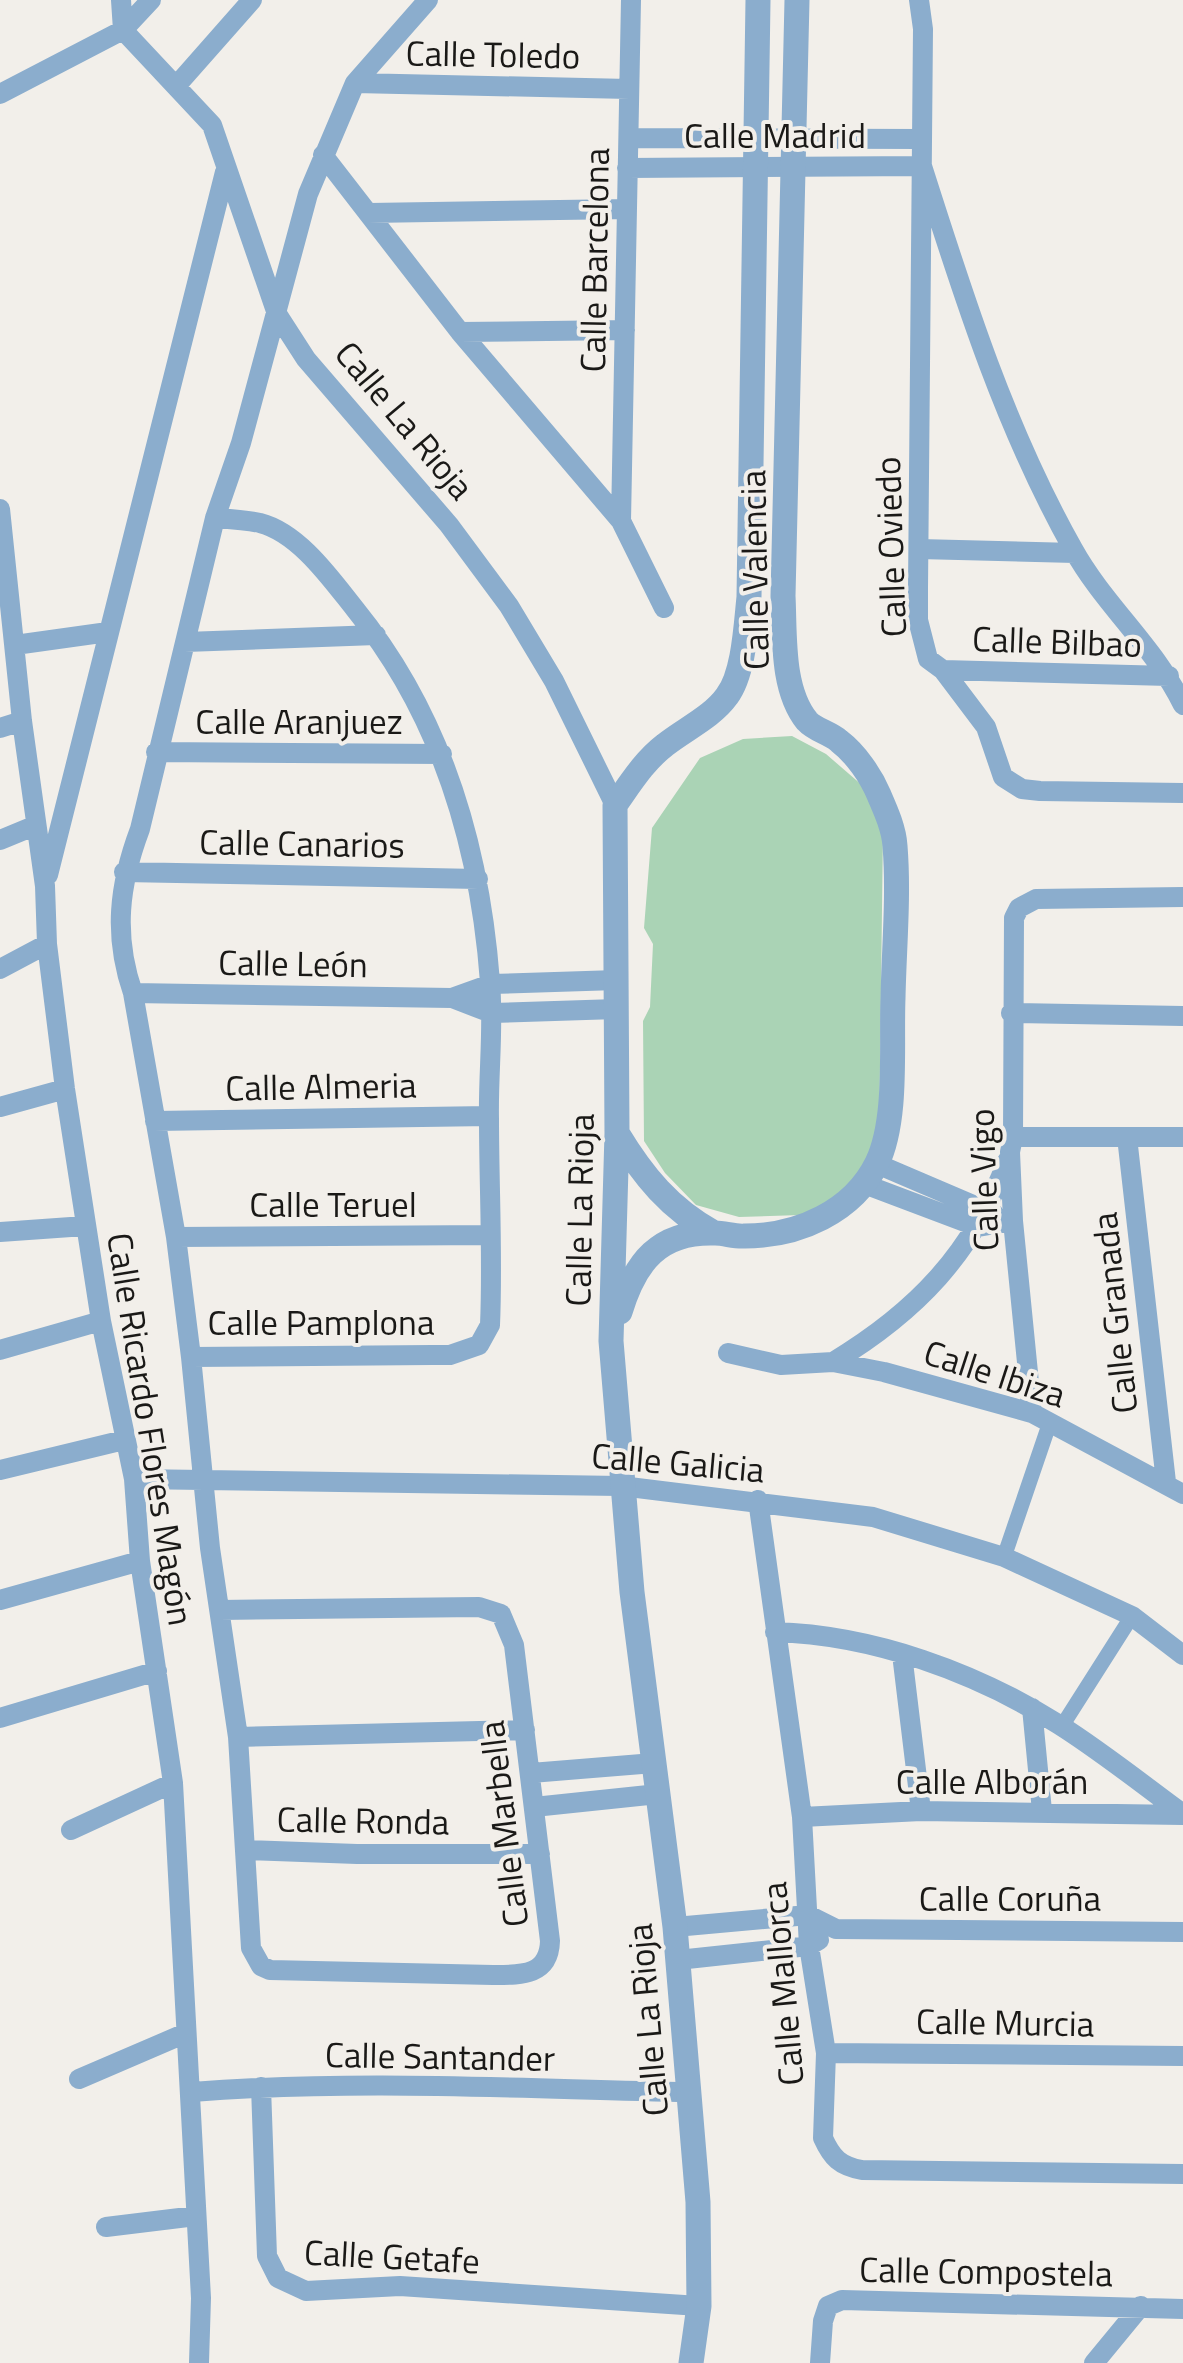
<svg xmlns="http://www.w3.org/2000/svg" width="1183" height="2363" viewBox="0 0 1183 2363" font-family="'Titillium Web',sans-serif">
  <rect width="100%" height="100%" fill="#f2efea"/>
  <path fill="#aad3b5" d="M792,736L826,754L863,786L883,830L879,1145L851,1195L801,1215L739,1217L696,1205L665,1173L644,1141L643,1021L650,1007L653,944L644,928L652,828L700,758L743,739Z"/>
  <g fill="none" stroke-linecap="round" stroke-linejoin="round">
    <path stroke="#8badcd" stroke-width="15" d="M1004,1557L1050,1422
      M1062,1726L1132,1616"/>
    <path stroke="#8badcd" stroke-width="20" d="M121,0L123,30L212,125L277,314L306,359L449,525L509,606L554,681L615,805
      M919,0L923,29L918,589V620L928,659L943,670L986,727L1003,777L1022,789L1040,791L1183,793
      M355,83L629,89
      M177,85L252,0
      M0,94L123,30L151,0
      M629,138L920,139
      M323,155L460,332L621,521L664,608
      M627,168L922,166C964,298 1005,428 1073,549C1104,605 1155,647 1183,705
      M369,213L627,209
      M460,332L625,330
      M0,509L22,721L45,886L47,944L65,1089L101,1321L134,1479L140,1561L173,1783L201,2298L199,2363
      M215,518C229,519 246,520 260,523C299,533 331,579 355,609C441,715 480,847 490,982C494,1028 488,1074 489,1119C489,1188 493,1257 490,1325L479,1345L450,1355H432L191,1357L176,1237L133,993C113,935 119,885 140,829L215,518L241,443L308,194L355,83L428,0
      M621,521L631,0
      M919,549L1075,553
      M185,642L376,635
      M15,645L108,632
      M943,670L1169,676
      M0,728L22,721
      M156,752L442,754
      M0,840L34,826
      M124,872L478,879
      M48,875L225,172
      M0,969L47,944
      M133,993L452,998L491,1013L617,1009
      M452,998L491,984L617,980
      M1011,1013L1183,1016
      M0,1107L65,1089
      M155,1121L489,1116
      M1013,1137H1183
      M1127,1137L1166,1482
      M877,1164L994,1214
      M864,1184L978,1227L1013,1221
      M0,1232L85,1226
      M176,1237L490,1235
      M0,1350L101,1321
      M728,1353L781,1365L833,1362L884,1372L1032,1413L1183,1494
      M191,1357L210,1548L238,1737L251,1948L261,1966L270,1970L493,1975C521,1975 549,1976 550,1941L514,1645L501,1614L479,1607L220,1610
      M833,1362C916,1312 973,1253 1007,1161
      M1032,1413L1013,1221L1010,1152L1013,1137L1014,918L1019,908L1036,899L1183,897
      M0,1470L124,1440
      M134,1479L621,1486L873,1517L1004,1557L1132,1616L1183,1655
      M758,1500L802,1817L809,1946L826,2053L823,2138C832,2158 840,2166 862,2170L1183,2174
      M0,1600L140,1561
      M775,1632C873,1635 975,1672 1058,1724C1101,1751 1142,1784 1183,1814
      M902,1654L921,1811
      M1032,1708L1042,1811
      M0,1718L157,1671
      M238,1737L525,1730
      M531,1773L654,1763
      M534,1807L658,1794
      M802,1817L921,1811L1183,1815
      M71,1830L173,1783
      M245,1850L357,1854H540
      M675,1927L808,1915L836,1929L1183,1932
      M678,1960L809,1946L819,1940
      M826,2053L1183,2056
      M79,2079L186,2033
      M261,2087L267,2256L278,2278L306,2291L400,2286L699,2306
      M192,2092C357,2079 523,2089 689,2092
      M106,2227L196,2216
      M820,2363L823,2321L828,2306L842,2300L1183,2309
      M1094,2363L1141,2306"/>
    <path stroke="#8badcd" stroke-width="25" d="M617,1133C643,1176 670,1209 714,1233
      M620,1312C635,1262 659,1231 715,1233C725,1233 735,1237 745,1236C798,1236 853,1212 877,1163C898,1120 891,1046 893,998C894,948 899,896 895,846C894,829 886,811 879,795C871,776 856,754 839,741C830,733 815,730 807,721C781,689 785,635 783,596L797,0
      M691,2363L699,2306L698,2202L675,1927L632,1592L611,1341L617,1133L615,805C630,784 644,761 665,745C685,729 712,717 727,696C744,674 746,625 749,597L758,0"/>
  </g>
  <g text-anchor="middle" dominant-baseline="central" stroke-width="8" stroke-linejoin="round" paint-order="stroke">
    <g font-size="35" fill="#1a1917" stroke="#f2efea">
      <text transform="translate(493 54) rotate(1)">Calle Toledo</text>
      <text x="775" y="135">Calle Madrid</text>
      <text transform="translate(594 260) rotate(-89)">Calle Barcelona</text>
      <text transform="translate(405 420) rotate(50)">Calle La Rioja</text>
      <text transform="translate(890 547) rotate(-92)">Calle Oviedo</text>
      <text transform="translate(754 570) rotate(-91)">Calle Valencia</text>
      <text transform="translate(1057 641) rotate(2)">Calle Bilbao</text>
      <text x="299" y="721">Calle Aranjuez</text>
      <text transform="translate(302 843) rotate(1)">Calle Canarios</text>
      <text transform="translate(293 963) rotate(1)">Calle León</text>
      <text transform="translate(321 1086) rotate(-1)">Calle Almeria</text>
      <text transform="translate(983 1180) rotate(-92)">Calle Vigo</text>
      <text x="333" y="1204">Calle Teruel</text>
      <text transform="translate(579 1210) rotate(-89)">Calle La Rioja</text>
      <text transform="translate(1114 1313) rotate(-96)">Calle Granada</text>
      <text x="321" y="1322">Calle Pamplona</text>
      <text transform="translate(995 1373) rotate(18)">Calle Ibiza</text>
      <text transform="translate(151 1429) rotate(81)">Calle Ricardo Flores Magón</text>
      <text transform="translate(678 1462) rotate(5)">Calle Galicia</text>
      <text x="992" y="1781">Calle Alborán</text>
      <text transform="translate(363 1820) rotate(1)">Calle Ronda</text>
      <text transform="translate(503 1824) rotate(-97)">Calle Marbella</text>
      <text x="1010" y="1898">Calle Coruña</text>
      <text transform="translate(782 1984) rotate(-95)">Calle Mallorca</text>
      <text transform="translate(647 2020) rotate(-95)">Calle La Rioja</text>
      <text transform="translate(1005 2022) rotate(1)">Calle Murcia</text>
      <text transform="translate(440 2056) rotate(1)">Calle Santander</text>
      <text transform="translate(392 2256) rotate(3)">Calle Getafe</text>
      <text transform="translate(986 2271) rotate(1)">Calle Compostela</text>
    </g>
  </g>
</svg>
